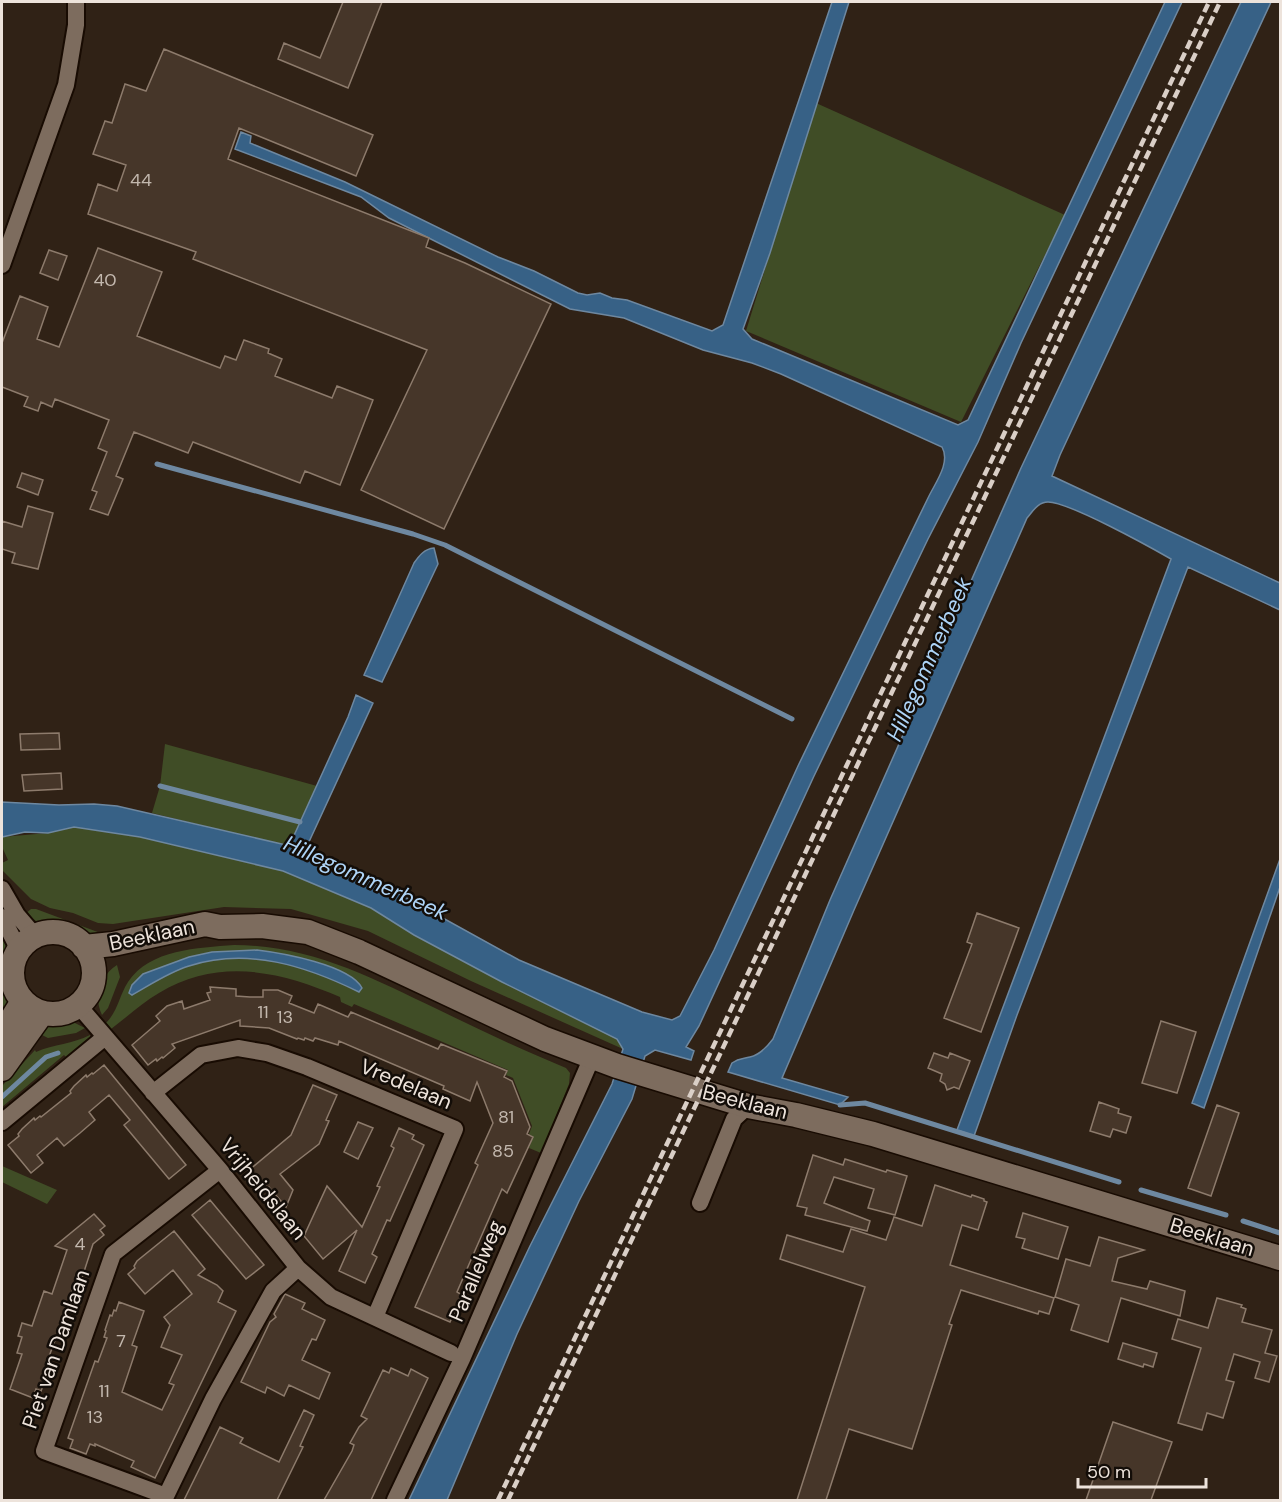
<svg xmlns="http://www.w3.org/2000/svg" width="1282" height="1502" viewBox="0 0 1282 1502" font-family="'DM Sans',sans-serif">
  <rect width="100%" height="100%" fill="#302216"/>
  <path fill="#404d26" d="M816,103L1065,215L961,422L746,331Z
    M165,744L317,786L291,842L286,845H281L152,813L160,786Z
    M74,827L140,837L283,871L371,908L414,935L502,982L617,1039L623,1049L471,981L368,931L291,909L224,907L113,924L98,923L73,913L50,908L31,899L2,870V863L8,860L3,849H2V837L48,833Z
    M31,909H36L103,934L90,939L66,928L39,923L25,914Z
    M2,933C13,951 3,958 5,976C6,985 9,993 10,1001L4,1010L2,999Z
    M234,945C310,945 370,977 437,1009C480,1030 522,1050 566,1068L570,1073L569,1084L541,1153L529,1148L533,1137L529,1134L532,1126L513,1078L506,1075L508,1070L354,1004L352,1007L341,1002L340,997C280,971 219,957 159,993C142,1003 127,1017 111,1029L106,1023C118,1011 119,996 128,982C150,949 198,948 234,945Z
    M117,965L120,977L108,1008L102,1015C93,996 100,976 117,965Z
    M61,1021L73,1022L85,1028L76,1033L48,1038L36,1032L46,1025Z
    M90,1035V1039L68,1059L64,1055L2,1107V1086L35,1050L36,1052C54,1044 73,1044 90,1035Z
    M2,1166L57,1190L47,1204L2,1182Z"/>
  <path fill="#376186" stroke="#6e88a0" stroke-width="1.5" d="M832,2H849L770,253L743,329L752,339L958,425L968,420L1165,2H1182L1021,343L978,442L928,539L814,776L699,1026L686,1047L694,1051L691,1060L655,1050L645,1056L632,1099L579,1201L517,1334L447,1500H409L530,1246L612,1084L623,1049L617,1039L502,982L414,935L371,908L283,871L140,837L74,827L48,833L25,832L2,837V802L59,805L94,804L117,806L286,845L291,842L348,717L356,695L373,703L308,844L306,851L307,854L403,896L519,960L642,1012L672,1020L680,1016L714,950L798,766L928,498C935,483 951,463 942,447L781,374L752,363L703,350L624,318L570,309L389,218L361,197L235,149L241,132L251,136L250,143L345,182L498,257L534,271L578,293L587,295L600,293L612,298L627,300L712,331L723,325Z
    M1241,2H1271L1060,455L1052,476L1280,583V610L1188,567L1017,1015L974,1136L957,1130L1171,559C1150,547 1069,502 1048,502C1038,502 1033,511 1027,518L854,910L782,1078L848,1097L840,1105L728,1072L732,1063C739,1058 742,1059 750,1057C760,1055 767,1047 773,1039L830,900L1021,468Z
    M434,548L438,564L382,682L364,675L414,563C419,556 424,549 434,548Z
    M1280,859V887L1204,1108L1192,1103Z
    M257,950C282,953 350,965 362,988L359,992C306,966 248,947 189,966C169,972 150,985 132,995L129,993L132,985L143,974L189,957L212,952Z"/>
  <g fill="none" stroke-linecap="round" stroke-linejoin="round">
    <path stroke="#6e88a0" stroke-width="5" d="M157,464L413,534L445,545L792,719
      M160,786L300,822
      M2,1097L46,1057L58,1053
      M840,1105L865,1103L1119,1182
      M1141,1190L1226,1215
      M1243,1221L1280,1233"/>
  </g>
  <path fill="#463629" stroke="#8d7b6c" stroke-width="1.5" d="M343,2H382L348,88L278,59L284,43L320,58Z
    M164,49L373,135L356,176L239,128L228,159L429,238L426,247L465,263L551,304L444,529L361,490L427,350L193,259L196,252L88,214L98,184L117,191L126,165L93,154L105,121L112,123L125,84L146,91Z
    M98,248L162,272L137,336L220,368L225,356L236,360L244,340L269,349L268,353L282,359L275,376L332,398L337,386L373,400L340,485L305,471L300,483L193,442L188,453L134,432L116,476L123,479L108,515L90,509L97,492L92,490L107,452L98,448L109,420L55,399L52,407L41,402L38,411L24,406L28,397L2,387V343L20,296L48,307L37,339L59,347Z
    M49,250L67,256L58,280L40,273Z
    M22,473L43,480L38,495L17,487Z
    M28,506L53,513L38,569L12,563L15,553L2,549V521L22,527Z
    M59,733L60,749L21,750L20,734Z
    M61,773L62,789L24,791L22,775Z
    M977,913L1019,928L981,1032L944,1018L972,944L967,942Z
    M210,987L236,989V996L250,997H263V990H278L292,996L289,1003L314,1013L318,1004L348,1017L351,1012L438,1049L441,1044L507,1071L504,1077L512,1081L530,1127L527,1134L533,1137L507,1193L502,1189L470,1262L457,1292L462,1295L450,1322L415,1307L478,1165L475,1163L493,1123L477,1082L470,1101L443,1089L444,1086L339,1041L338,1045L315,1038L313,1041L305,1038L304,1040L298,1038L297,1039L269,1028L240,1026V1020L172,1044L175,1048L163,1058L162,1057L157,1061L156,1059L148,1065L132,1045L160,1021L156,1016L167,1006L182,1001L184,1009L210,1000L207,993L211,992Z
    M1161,1021L1196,1032L1177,1093L1142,1083Z
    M934,1053L948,1058L950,1053L970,1061L959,1089L954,1087L947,1090L945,1084L940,1081L942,1074L928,1068Z
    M104,1065L186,1165L169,1179L124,1125L130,1120L109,1095L89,1112L95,1120L80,1133L64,1146L57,1138L37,1155L43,1163L31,1173L8,1145L19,1136L18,1134L22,1129L34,1118L35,1120L40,1116L41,1117L71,1093L70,1091L74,1086L86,1075L87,1077L92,1073L93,1074Z
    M313,1085L337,1095L326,1120L329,1121L319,1144L280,1174L293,1190L286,1207L269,1187L265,1191L248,1171L291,1135Z
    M1099,1102L1119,1109L1118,1113L1131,1117L1126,1133L1113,1129L1110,1137L1090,1131Z
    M1217,1105L1239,1113L1211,1196L1188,1188Z
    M358,1122L373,1128L358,1159L344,1152Z
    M399,1128L414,1135L412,1139L424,1145L390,1221L387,1220L372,1254L377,1257L365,1283L339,1271L357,1230L323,1259L304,1236L327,1186L362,1227L380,1187L377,1186L394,1148L391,1146Z
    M813,1155L843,1165L845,1159L886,1172L887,1170L907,1176L895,1215L868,1208L874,1189L834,1177L824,1203L870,1221L867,1231L805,1215L807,1208L797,1206Z
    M935,1185L971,1197L972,1195L984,1199V1201L987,1202L978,1230L962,1225L950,1265L1054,1298L1049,1314L1039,1311L1038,1314L961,1290L949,1324L952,1325L912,1449L849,1429L826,1500H797L865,1287L780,1259L787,1235L843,1252L851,1229L886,1240L894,1217L922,1226Z
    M210,1200L264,1265L246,1279L192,1215Z
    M1023,1213L1068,1227L1058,1259L1022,1248L1025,1239L1016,1237Z
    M94,1214L105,1226L100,1230L104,1235L93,1244L80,1284L75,1282L66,1309H68L66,1315L67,1316L62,1331L61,1330L59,1336L57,1335L47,1362L51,1364L41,1391L36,1389L33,1398L10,1389L22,1354L17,1353L22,1337L18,1336L22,1323L32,1326L44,1291L52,1294L67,1250L55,1246Z
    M174,1231L205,1269L198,1275L217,1285L223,1291L218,1302L236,1311L155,1478L131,1467L134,1461L95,1444V1446L90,1444L86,1454L70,1448L73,1440L68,1438L95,1361L98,1362L107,1338L104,1337L106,1331L105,1330L110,1315L112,1316L114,1310L116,1311L119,1302L144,1311L132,1345L137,1347L122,1392L162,1410L174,1385L169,1383L182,1355L161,1347L170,1325L164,1317L192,1294L173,1270L145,1294L128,1274L135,1268L134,1266L137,1261Z
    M1099,1237L1144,1250L1118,1258L1112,1281L1147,1289L1150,1281L1185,1291L1180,1316L1121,1298L1108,1342L1071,1330L1079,1305L1055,1297L1066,1259L1090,1266Z
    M285,1294L305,1303L302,1309L325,1320L316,1340L312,1339L302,1360L330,1373L319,1399L289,1385L284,1396L267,1387L265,1393L241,1382L270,1322L276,1317L274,1314Z
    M1217,1298L1242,1305L1241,1307L1246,1309L1242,1322L1272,1330L1265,1353L1277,1356L1269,1382L1255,1378L1260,1362L1234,1354L1226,1380L1234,1382L1223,1418L1207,1413L1202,1430L1178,1423L1201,1348L1172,1339L1178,1319L1208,1328Z
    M1123,1343L1157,1353L1153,1367L1144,1364L1143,1367L1118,1359Z
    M391,1368L408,1376L411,1369L428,1378L371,1500H324L352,1451L354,1445L350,1443L359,1427L367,1419L361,1416L383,1370L389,1373Z
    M304,1410L314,1415L300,1446L303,1447L277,1500H184L220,1427L243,1438L240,1443L279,1462Z
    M1113,1422L1172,1442L1151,1500H1086Z"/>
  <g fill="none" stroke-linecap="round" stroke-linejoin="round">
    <g stroke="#180b02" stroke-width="20">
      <path id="street" d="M2,265L66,85L76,25V2
        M2,889L17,915L35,936
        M2,917L19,950
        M78,1005L220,1170L298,1268L331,1297L451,1353
        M153,1093L201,1055L238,1048L267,1053L307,1067L455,1129L375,1317
        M2,1122L105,1037
        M220,1170L113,1254L44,1451L166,1496L213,1399L273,1291L298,1268
        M700,1203L734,1119L748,1106
        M395,1500L462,1359L592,1057"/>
    </g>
    <g stroke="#180b02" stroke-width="27">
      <path id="secondary" d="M12 973a41 41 0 1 1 82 0a41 41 0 1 1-82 0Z
        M84,947L113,944L205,924L220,927L262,926L308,932L359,952L545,1039L617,1066L748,1106L796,1115L873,1134L1280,1258
        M2,1035L23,1001
        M2,1069L42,1013"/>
    </g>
    <use href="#street" stroke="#7d6c5e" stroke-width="16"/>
    <use href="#secondary" stroke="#7d6c5e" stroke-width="24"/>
    <path stroke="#dacfc7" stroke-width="4.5" stroke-dasharray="9 4.5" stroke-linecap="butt" d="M498,1500L1209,2
      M508,1500L1220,2"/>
  </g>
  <g text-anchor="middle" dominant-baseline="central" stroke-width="5" stroke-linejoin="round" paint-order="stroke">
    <g font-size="18" fill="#c3b8ae">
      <text x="141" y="180">44</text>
      <text x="105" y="280">40</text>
      <text x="263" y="1012">11</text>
      <text x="285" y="1017">13</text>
      <text x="506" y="1117">81</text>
      <text x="503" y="1151">85</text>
      <text x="80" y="1244">4</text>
      <text x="121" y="1341">7</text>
      <text x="104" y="1391">11</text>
      <text x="95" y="1417">13</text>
    </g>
    <g font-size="21" fill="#ede3db" stroke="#130d08">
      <text transform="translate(152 935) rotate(-12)">Beeklaan</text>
      <text transform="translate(406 1084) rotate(23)">Vredelaan</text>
      <text transform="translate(745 1102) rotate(14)">Beeklaan</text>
      <text transform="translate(263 1189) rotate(51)">Vrijheidslaan</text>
      <text transform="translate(1212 1237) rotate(17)">Beeklaan</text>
      <text transform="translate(476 1271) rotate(-67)">Parallelweg</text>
      <text transform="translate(56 1349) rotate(-71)">Piet van Damlaan</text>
    </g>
    <g font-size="22" font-style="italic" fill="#aed4f7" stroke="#130d08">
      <text transform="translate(929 659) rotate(-66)">Hillegommerbeek</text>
      <text transform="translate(366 878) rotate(24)">Hillegommerbeek</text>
    </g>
  </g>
  <rect width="1282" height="1502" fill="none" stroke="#ede3db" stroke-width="6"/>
  <path d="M1078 1478v9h128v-9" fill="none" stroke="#ede3db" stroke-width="3"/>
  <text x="1087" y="1478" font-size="18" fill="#ede3db" stroke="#130d08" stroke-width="4.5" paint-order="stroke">50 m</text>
</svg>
